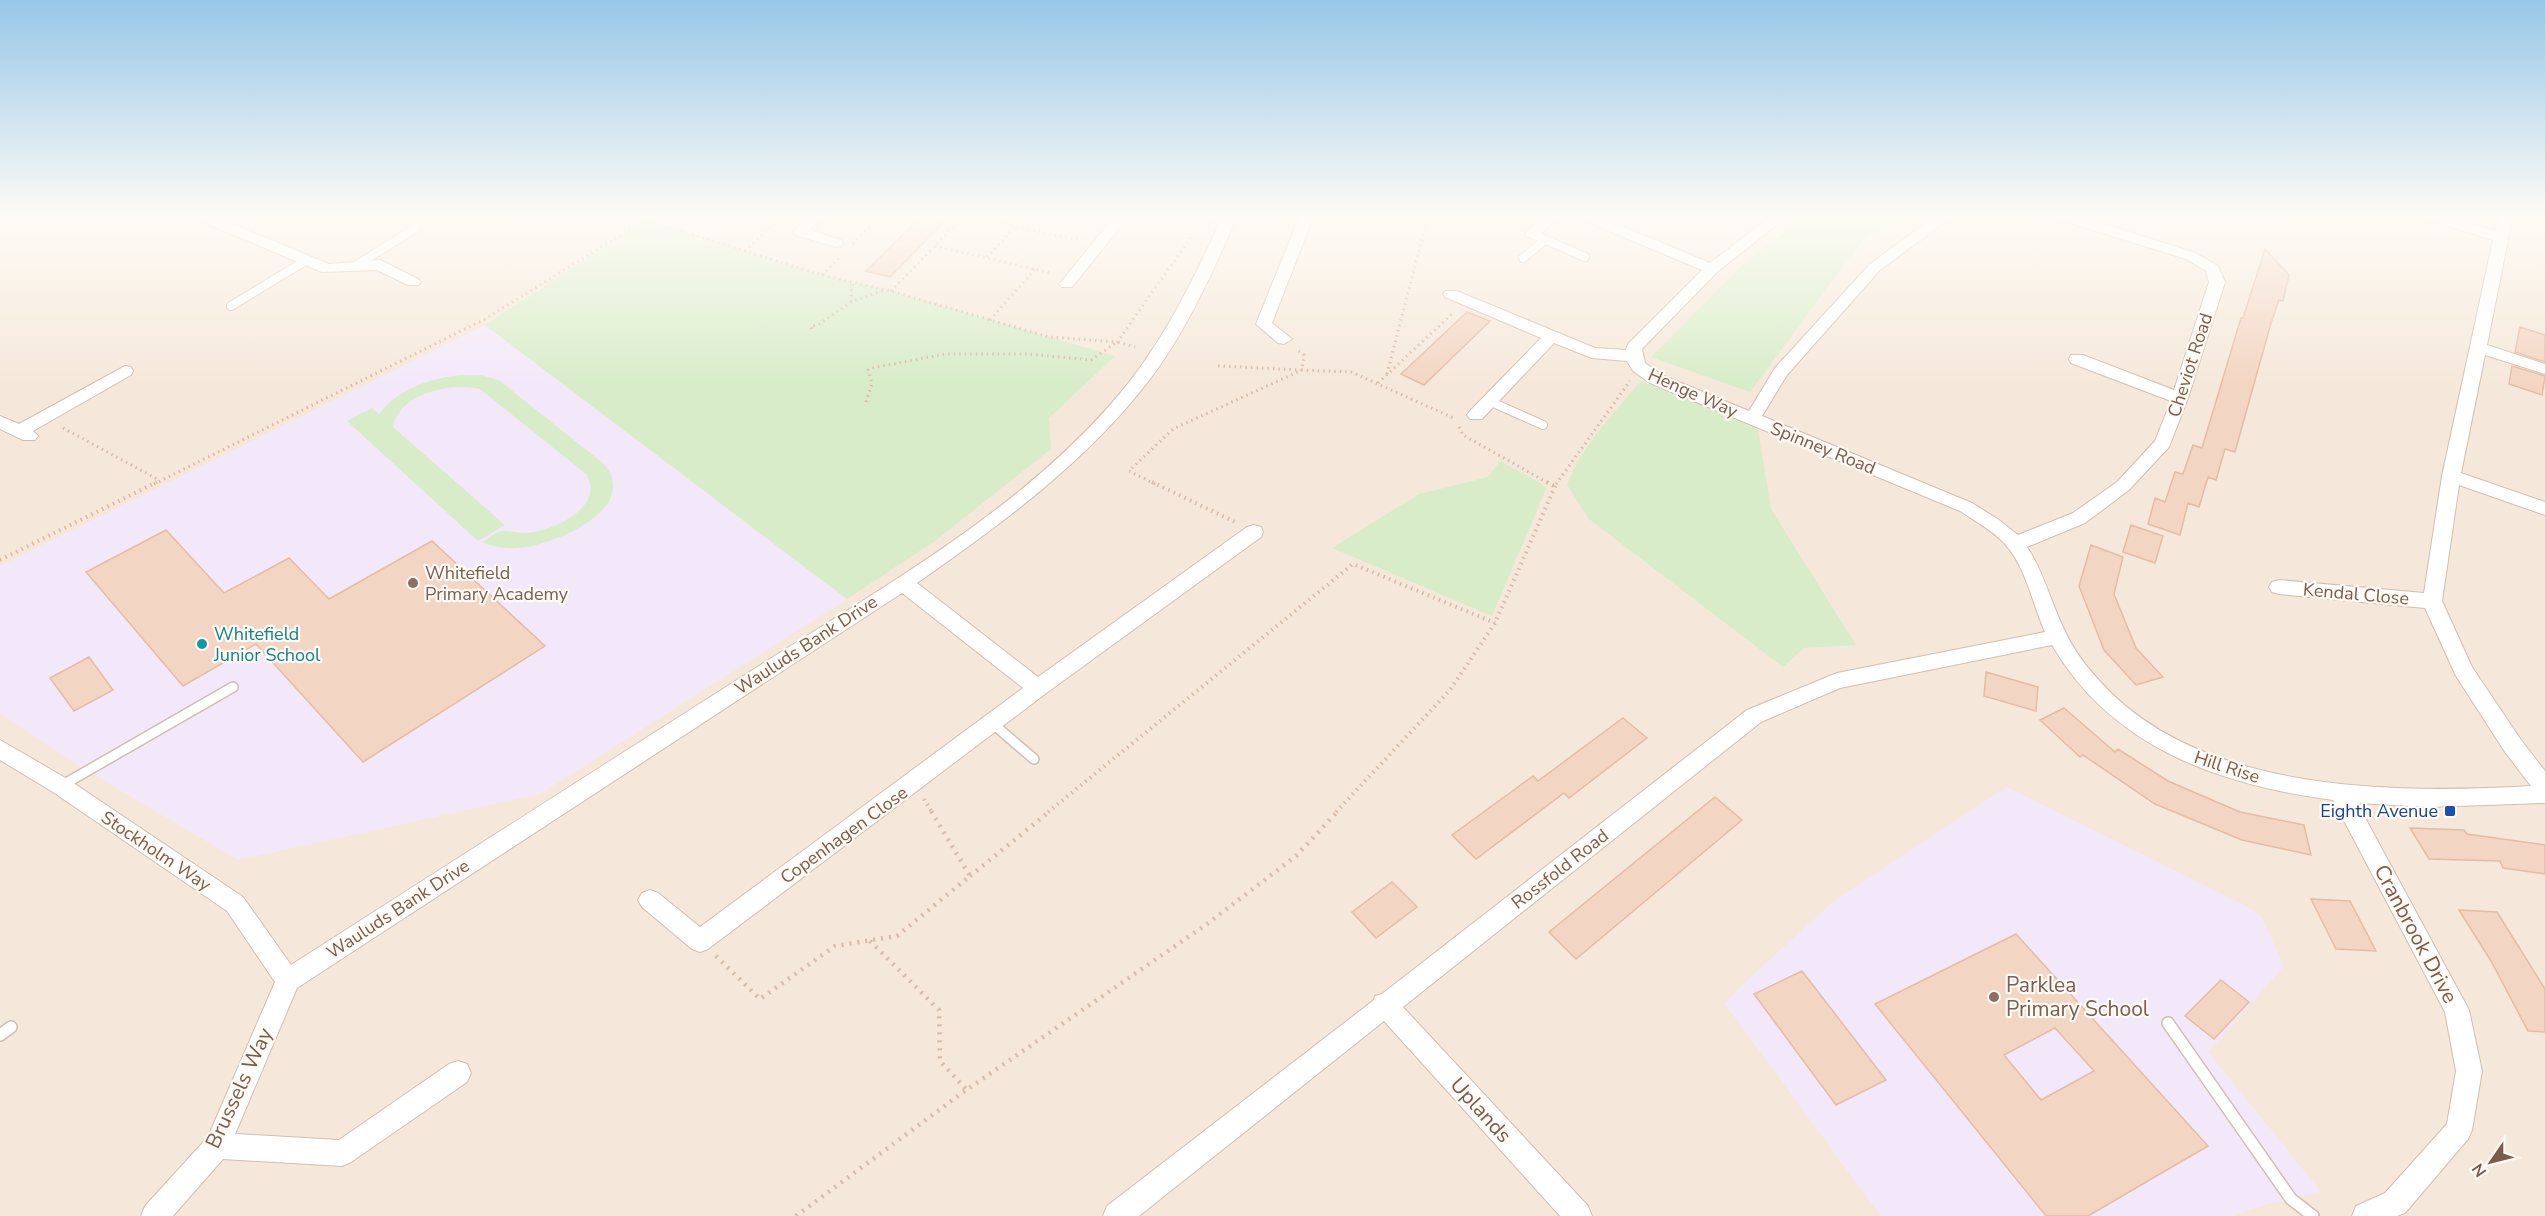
<svg xmlns="http://www.w3.org/2000/svg" width="2545" height="1216" viewBox="0 0 2545 1216" font-family="'Nunito Sans',sans-serif">
  <rect width="100%" height="100%" fill="#fdf6ec"/>
  <path fill="#f5e8da" d="M0,215H2545V1216H0Z"/>
  <path fill="#f3e8fa" d="M485,325L847,599L540,794L238,860L78,765L0,713V566Z
    M2007,787L2244,905L2261,916L2284,966L2208,1052L2321,1192L2260,1206L2233,1216H1881L1725,1004L1737,990L1835,900Z"/>
  <path fill="#d8ecc9" d="M1809,215H1907L1864,238L1750,392L1651,357L1748,259Z
    M646,220L822,275L891,291L1115,356L1049,418L1051,449L935,541L847,599L485,325Z
    M461,375H482L500,381L604,464C642,509 552,546 518,548C506,549 493,547 482,542C487,539 496,532 502,531C509,530 518,534 526,533C551,532 607,507 586,474L480,389C452,382 399,393 393,427L505,525L478,541L347,421L372,408L379,414C398,389 431,378 461,375Z
    M1640,381L1757,425L1771,509L1856,645L1804,648L1783,667L1589,519L1567,485C1581,446 1615,413 1640,381Z
    M1500,461L1547,487L1492,616L1332,548L1419,494L1488,477Z"/>
  <path fill="#f3d5c3" stroke="#e6bba3" stroke-width="1.5" fill-rule="evenodd" d="M921,217L944,222L890,277L866,271Z
    M2265,249L2289,275L2283,301L2279,300L2271,323L2235,452L2225,449L2216,480L2208,477L2199,507L2188,503L2180,535L2148,524L2155,498L2165,502L2175,472L2183,474L2193,445L2202,448L2241,318H2243Z
    M1467,312L1490,321L1424,385L1401,374Z
    M2520,327L2545,335V362L2515,352Z
    M2512,366L2545,376L2542,395L2509,384Z
    M2131,525L2163,536L2155,563L2123,552Z
    M166,530L224,593L289,558L329,599L432,541L545,646L363,762L256,644L183,686L86,572Z
    M2091,545L2123,557L2114,594L2136,648L2163,677L2136,685L2104,650L2079,586Z
    M89,657L113,690L74,711L50,678Z
    M1986,672L2038,687L2036,711L1984,696Z
    M2064,708L2115,752L2118,749L2168,781L2240,812L2304,825L2311,855L2242,840L2155,804L2083,755L2080,757L2040,720Z
    M1623,718L1647,738L1569,798L1564,793L1476,859L1452,835L1533,776L1538,781Z
    M1715,797L1742,820L1576,959L1549,932Z
    M2410,828L2464,830L2467,834L2545,845V874L2503,868L2500,861L2429,859Z
    M1392,882L1417,907L1376,938L1352,912Z
    M2311,899L2350,901L2376,951L2336,949Z
    M2459,910L2497,912L2545,989V1032L2528,1031L2491,961Z
    M2016,934L2208,1146L2088,1216H2046L1875,1004ZM2055,1028L2094,1071L2041,1100L2004,1055Z
    M1802,971L1886,1080L1836,1105L1754,994Z
    M2221,980L2249,1002L2214,1039L2185,1016Z"/>
  <g fill="none" stroke-linecap="round" stroke-linejoin="round">
    <g stroke="#d1beb0" stroke-width="10">
      <path id="lane-far2" d="M1532,234L1585,257
        M1523,258L1545,240
        M357,265L417,227
        M231,306L305,261
        M1489,401L1543,425"/>
    </g>
    <g stroke="#d1beb0" stroke-width="12">
      <path id="lane-far1" d="M992,723L1034,759
        M61,786L233,687"/>
    </g>
    <g stroke="#d1beb0" stroke-width="14">
      <path id="lane" d="M2168,1023L2291,1199L2313,1216
        M0,1035L11,1027"/>
    </g>
    <g stroke="#d1beb0" stroke-width="2">
      <path id="street" d="M191,215H211L329,264L380,260L418,279L421,282L418,285H408L377,270L322,272L193,218Z
        M809,215H825L810,230L841,240L843,243L841,246L836,247L795,235L793,232Z
        M1115,215H1130L1072,287H1062L1059,284L1062,281Z
        M1199,215H1238C1212,273 1186,333 1147,383C1084,464 1000,525 917,583L1038,677L1247,527L1254,525L1261,527L1263,532L1261,537L1045,694L708,949L700,952L692,949L642,907L638,900L642,893L650,890L658,893L700,927L1023,688L902,593L297,988L235,1134L339,1140L449,1064L458,1061L467,1064L471,1073L467,1082L351,1162L342,1166L223,1159L173,1216H141L145,1206L208,1137L275,982L227,911L53,792L0,760V740L69,780L243,897L291,965C448,864 605,764 762,664C883,587 1015,513 1111,404C1159,350 1190,287 1220,222L1201,218Z
        M1300,215H1314L1272,323L1292,339L1284,344L1278,343L1256,324Z
        M1546,215H1562L1537,237H1527L1525,234L1527,231Z
        M1576,215H1596L1710,263L1773,215H1789L1717,272L1642,349L1645,363L1662,375L1749,411L1775,368L1870,264L1937,215H1954L1880,270L1787,375L1762,416L1972,503L1999,520L2018,535L2073,513L2117,482L2155,441L2171,401L2071,363L2069,359L2071,355H2083L2174,390L2209,282L2206,271L2186,259L2054,218L2052,215H2075L2196,253L2218,266L2225,282L2188,398L2169,447L2129,490L2085,523L2027,547C2043,571 2050,599 2062,625C2070,644 2083,663 2097,678C2196,793 2392,794 2531,786L2505,752L2456,676L2425,608L2279,594L2272,592L2269,587L2272,582L2279,580L2424,593L2442,476L2493,240L2421,218L2419,215H2442L2495,231L2499,215H2513L2487,345L2545,364V374L2485,355L2461,473L2545,502V515L2459,485L2442,601L2472,667L2521,740L2545,771V803L2429,807L2357,803L2469,1010L2482,1071L2472,1130L2468,1139L2405,1213L2397,1216H2352L2356,1206L2385,1193L2447,1124L2456,1071L2445,1012L2333,800C2220,785 2112,748 2052,645L1840,688L1761,722L1403,1007L1588,1206L1592,1216H1560L1384,1021L1139,1216H1103L1107,1206L1374,1000L1375,996L1382,994L1747,710L1837,673L2045,632C2032,603 2026,567 2005,544C1992,530 1975,521 1960,511L1650,383L1633,371L1627,361L1592,358L1554,343L1482,419H1470L1467,415L1470,411L1541,338L1445,297L1443,294L1445,291H1457L1595,348L1626,350L1628,344L1702,270L1578,218Z
        M125,366L131,367L133,371L131,375L33,431L38,436L35,440H23L0,429V416L19,424Z"/>
    </g>
    <path stroke="#d9b8a5" stroke-width="3" stroke-dasharray="1.5 4" stroke-linecap="butt" d="M623,215L646,220L822,275L891,291L1049,337L1117,342L1192,236
      M969,215L1071,239L1082,238
      M430,217L441,221L438,223
      M431,222L446,226L465,215
      M267,225L284,215
      M853,244L882,215
      M935,246L1051,273
      M745,251L784,215
      M987,257L1016,226
      M822,275L839,258
      M891,291L965,215
      M851,302L852,282
      M990,320L1035,269
      M812,329L811,326L818,325L851,302L885,290
      M1218,366L1302,370L1304,355L1297,350
      M1387,374L1428,215
      M1378,383L1452,314
      M866,402L872,383L868,370L872,368L945,354H1028L1091,360L1117,342L1135,347
      M1459,427L1463,435L1550,484
      M63,428L159,480
      M154,484L485,319L653,215
      M1155,484L1129,471L1173,429L1302,370L1351,372L1456,419
      M1556,484L1630,381"/>
    <path stroke="#d9b8a5" stroke-width="4" stroke-dasharray="1.5 4.5" stroke-linecap="butt" d="M1152,482L1235,522
      M1547,482L1554,486
      M0,560L157,482
      M924,799L932,812
      M1048,812L1353,564L1495,623
      M1336,812L1450,690L1495,623L1557,482"/>
    <path stroke="#d9b8a5" stroke-width="4.5" stroke-dasharray="2 6" stroke-linecap="butt" d="M970,876L1050,811
      M870,941L939,1010L940,1061L967,1090
      M716,956L760,999L835,946L897,936L970,876L931,811
      M796,1216L962,1093L1207,924L1296,856L1338,811"/>
    <use href="#lane-far2" stroke="#fff" stroke-width="8"/>
    <use href="#lane-far1" stroke="#fff" stroke-width="9"/>
    <use href="#lane" stroke="#fff" stroke-width="11"/>
    <use href="#street" fill="#fff" fill-rule="evenodd"/>
  </g>
  <linearGradient id="sky" x2="0" y2="1"><stop stop-color="#97c7e8"/><stop offset="0.56" stop-color="#fefbf6"/><stop offset="1" stop-color="#fefbf6" stop-opacity="0"/></linearGradient>
  <rect width="2545" height="385" fill="url(#sky)"/>
  <g fill="#8d6e63" stroke="#fffaf3" stroke-width="2">
    <circle cx="413" cy="583" r="6"/>
    <circle cx="1994" cy="997" r="6"/>
  </g>
  <circle fill="#0f9aa8" stroke="#fffaf3" stroke-width="2" cx="202" cy="644" r="6"/>
  <rect fill="#1a4fb4" stroke="#fffaf3" stroke-width="2" x="2444" y="805" width="12" height="12" rx="3"/>
  <g text-anchor="middle" dominant-baseline="central" stroke-width="4.5" stroke-linejoin="round" paint-order="stroke">
    <g font-size="18" fill="#7a5c4d" stroke="#fffaf3">
      <text transform="translate(2190 365) rotate(-72)">Cheviot Road</text>
      <text transform="translate(1693 393) rotate(24)">Henge Way</text>
      <text transform="translate(1823 448) rotate(22)">Spinney Road</text>
      <text transform="translate(2356 594) rotate(5)">Kendal Close</text>
      <text transform="translate(806 645) rotate(-33)">Wauluds Bank Drive</text>
      <text transform="translate(2227 767) rotate(18)">Hill Rise</text>
      <text transform="translate(844 835) rotate(-36)">Copenhagen Close</text>
      <text transform="translate(156 851) rotate(34)">Stockholm Way</text>
      <text transform="translate(1560 869) rotate(-38)">Rossfold Road</text>
      <text transform="translate(398 909) rotate(-33)">Wauluds Bank Drive</text>
    </g>
    <g font-size="18" fill="#785e54" stroke="#fffaf3" text-anchor="start">
      <text x="425" y="573">Whitefield<tspan x="425" dy="21">Primary Academy</tspan></text>
    </g>
    <g font-size="18" fill="#0d838f" stroke="#fffaf3" text-anchor="start">
      <text x="214" y="634">Whitefield<tspan x="214" dy="21">Junior School</tspan></text>
    </g>
    <g font-size="18" fill="#164399" stroke="#fffaf3" text-anchor="end">
      <text x="2438" y="811">Eighth Avenue</text>
    </g>
    <g font-size="21" fill="#7a5c4d" stroke="#fffaf3">
      <text transform="translate(2416 934) rotate(62)">Cranbrook Drive</text>
      <text transform="translate(239 1088) rotate(-65)">Brussels Way</text>
      <text transform="translate(1481 1110) rotate(48)">Uplands</text>
    </g>
    <g font-size="21" fill="#785e54" stroke="#fffaf3" text-anchor="start">
      <text x="2006" y="985">Parklea<tspan x="2006" dy="24">Primary School</tspan></text>
    </g>
  </g>
  <g transform="translate(2491 1162) rotate(235)" stroke="#fffaf3" stroke-width="4.5" paint-order="stroke">
  <path d="M0-4.5L10 22L0 15L-10 22Z" fill="#7a5c4d"/>
  <text y="-9" font-size="16" font-weight="bold" text-anchor="middle" fill="#7a5c4d">N</text>
  </g>
</svg>
